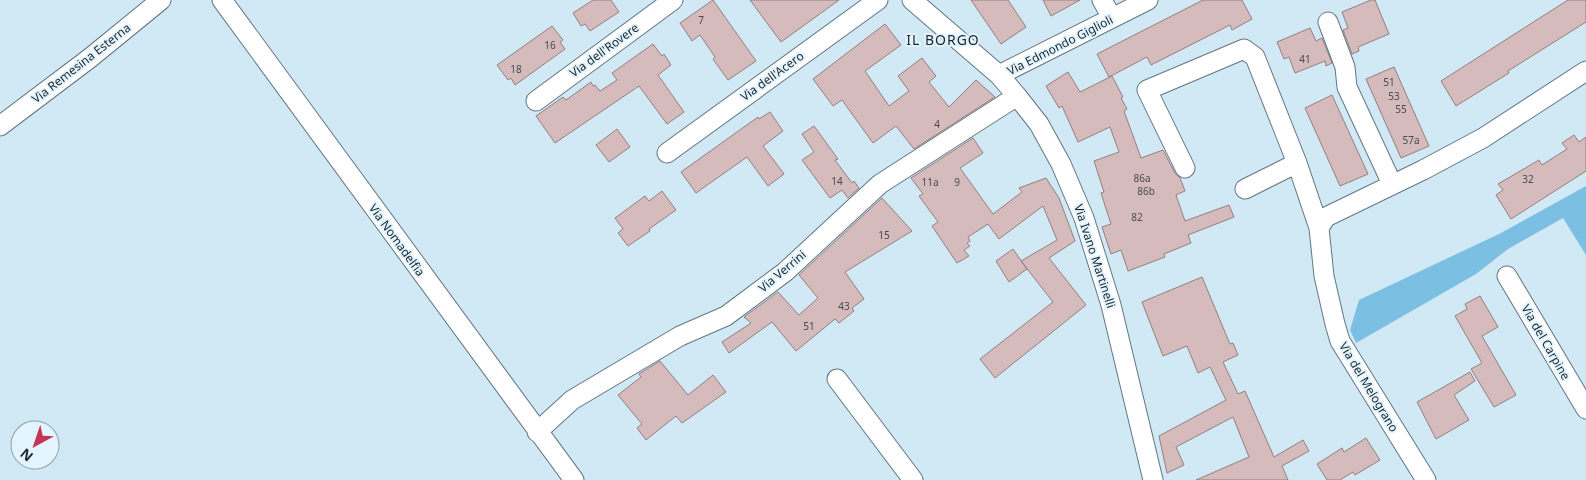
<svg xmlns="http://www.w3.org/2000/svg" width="1586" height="480" viewBox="0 0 1586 480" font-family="'Noto Sans',sans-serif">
  <rect width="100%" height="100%" fill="#d1e8f5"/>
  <path fill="#7bc0e3" d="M1586,186V255L1563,218L1508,249L1476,274L1356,343L1350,330L1359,300L1501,233Z"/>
  <path fill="#d5bbbc" stroke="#967e7f" d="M593,0H611L619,12L590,31L585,24L581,26L573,13Z
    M713,0L756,61L728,80L713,59L715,57L700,35L692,41L680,23Z
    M750,0H839L781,42Z
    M971,0H1008L1026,27L1001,44Z
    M1043,0H1080L1051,16Z
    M1203,0H1242L1252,19L1232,30L1230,25L1151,65L1147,57L1109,77L1097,54Z
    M1371,0H1375L1389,34L1358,47L1359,51L1352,54L1343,30L1348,28L1342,12Z
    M1568,0H1586V22L1508,71L1509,73L1456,106L1441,81Z
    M885,24L901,45L865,71L889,106L909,91L898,76L922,58L936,76L929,82L949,107L976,80L995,97L914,149L896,126L873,143L842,100L833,106L813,79Z
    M552,26L563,40L560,42L565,49L515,85L511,78L508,80L497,65Z
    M1310,28L1316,41L1322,38L1332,63L1326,66L1325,61L1295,73L1289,57L1284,59L1277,42Z
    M653,44L662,56L664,54L671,65L658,75L684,112L667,124L639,86L555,143L536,116L563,97L566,100L591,82L593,86L595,85L600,91L617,80L612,73Z
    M1394,67L1429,146L1401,158L1366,79Z
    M1068,72L1080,92L1112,76L1123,97L1121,98L1127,109L1124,111L1141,158L1163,150L1175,173L1180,178L1185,191L1176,195L1185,221L1229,205L1234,217L1188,235L1191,243L1164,254L1165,257L1128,271L1121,250L1111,254L1102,227L1111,224L1101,193L1104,192L1094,161L1119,152L1110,127L1078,142L1062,106L1059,108L1046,86Z
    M1332,95L1368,174L1340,186L1305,108Z
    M770,112L783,131L763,146L784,174L768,186L747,157L696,193L681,172L758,117L759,119Z
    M814,126L838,159L835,160L852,183L854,181L859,188L848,198L842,190L830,198L802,160L814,152L802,134Z
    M617,129L630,147L609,162L596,145Z
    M1574,135L1579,142L1586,137V171L1511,219L1496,195L1503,190L1498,184L1539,160L1542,165L1567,149L1562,143Z
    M973,138L983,153L960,168L993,214L1022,192L1019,188L1046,178L1059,198L1075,241L1049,258L1086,305L995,378L980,359L1053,302L1021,261L1057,240L1043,206L999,239L988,224L968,237L970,241L967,243L970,246L964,250L969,256L957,263L932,226L938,222L919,196L923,194L911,178Z
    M662,191L676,210L649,229L650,231L628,246L618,233L623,229L615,218L645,196L649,201Z
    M882,198L912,231L845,272L864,299L852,308L854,311L839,323L835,319L796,351L772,322L729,353L722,342L751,323L744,317L778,292L799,315L818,298L799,275Z
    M1013,249L1027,269L1009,282L996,261Z
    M1202,277L1230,344L1233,343L1238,355L1223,362L1238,394L1245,391L1274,457L1303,440L1309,451L1282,466L1288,480H1196L1249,457L1233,417L1176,447L1184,465L1167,473L1159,436L1226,400L1210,367L1198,373L1187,346L1163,356L1142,302Z
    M1480,296L1498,327L1482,336L1516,395L1494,407L1471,369L1482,363L1455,316L1467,309L1465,304Z
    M660,361L688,395L713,375L726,392L682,423L676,416L646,440L637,428L642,424L618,395L641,377L639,374Z
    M1470,372L1475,381L1454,395L1469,420L1436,439L1417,402Z
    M1366,438L1380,460L1355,475L1353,472L1340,480H1327L1317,464L1342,448L1344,452Z"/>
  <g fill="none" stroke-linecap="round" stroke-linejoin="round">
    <g stroke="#627682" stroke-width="21">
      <path id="minor" d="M222,0L574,480
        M912,0L999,75L1017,96L1039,124L1061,164L1084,218L1111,305L1153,480
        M1102,0L1112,18
        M1328,22L1345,67L1347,87L1392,184
        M999,75L1148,0
        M536,101L673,0
        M0,126L90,58L161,0
        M667,153L878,0
        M1185,168L1147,90L1244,49L1255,57L1297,163L1319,228
        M1245,189L1297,163
        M1507,276L1586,409
        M837,379L913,480
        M537,432L572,400L680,336L726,316L785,272L880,184L1017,96
        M1426,480L1340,341L1335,324L1324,276L1319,228L1326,217L1423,170L1483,138L1586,71"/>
    </g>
    <use href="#minor" stroke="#fff" stroke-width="19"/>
  </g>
  <g text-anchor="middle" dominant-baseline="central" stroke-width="4" stroke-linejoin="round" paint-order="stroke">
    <g font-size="10" fill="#4b4a4e">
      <text x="701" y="20">7</text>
      <text x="550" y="45">16</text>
      <text x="1305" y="59">41</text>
      <text x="516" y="69">18</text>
      <text x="1389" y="82">51</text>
      <text x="1394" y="96">53</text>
      <text x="1401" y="109">55</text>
      <text x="937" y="124">4</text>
      <text x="1411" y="140">57a</text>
      <text x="1142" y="178">86a</text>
      <text x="1528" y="179">32</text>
      <text x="837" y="181">14</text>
      <text x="930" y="182">11a</text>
      <text x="957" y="182">9</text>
      <text x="1146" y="191">86b</text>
      <text x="1137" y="217">82</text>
      <text x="884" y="235">15</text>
      <text x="844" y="306">43</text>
      <text x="809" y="326">51</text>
    </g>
    <g font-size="12" fill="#1d252a" stroke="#e2f5ff">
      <text transform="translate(1060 45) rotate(-27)">Via Edmondo Giglioli</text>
      <text transform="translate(604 50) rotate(-36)">Via dell'Rovere</text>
      <text transform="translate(81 63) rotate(-38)">Via Remesina Esterna</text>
      <text transform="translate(772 76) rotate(-36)">Via dell'Acero</text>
      <text transform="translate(397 240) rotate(54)">Via Nomadelfia</text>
      <text transform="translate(1095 256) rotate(72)">Via Ivano Martinelli</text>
      <text transform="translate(782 271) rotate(-40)">Via Verrini</text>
      <text transform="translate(1546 342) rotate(60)">Via del Carpine</text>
      <text transform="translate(1369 387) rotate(59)">Via del Melograno</text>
    </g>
    <g font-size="14" letter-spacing="1" fill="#1d252a" stroke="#e2f5ff">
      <text x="943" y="39">IL BORGO</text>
    </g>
  </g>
  <g transform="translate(35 445) rotate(220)"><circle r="24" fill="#e2f5ff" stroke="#93a2aa"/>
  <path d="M0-4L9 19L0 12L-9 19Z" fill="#c53452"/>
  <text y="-8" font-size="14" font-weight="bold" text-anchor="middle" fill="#1d252a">N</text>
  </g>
</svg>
